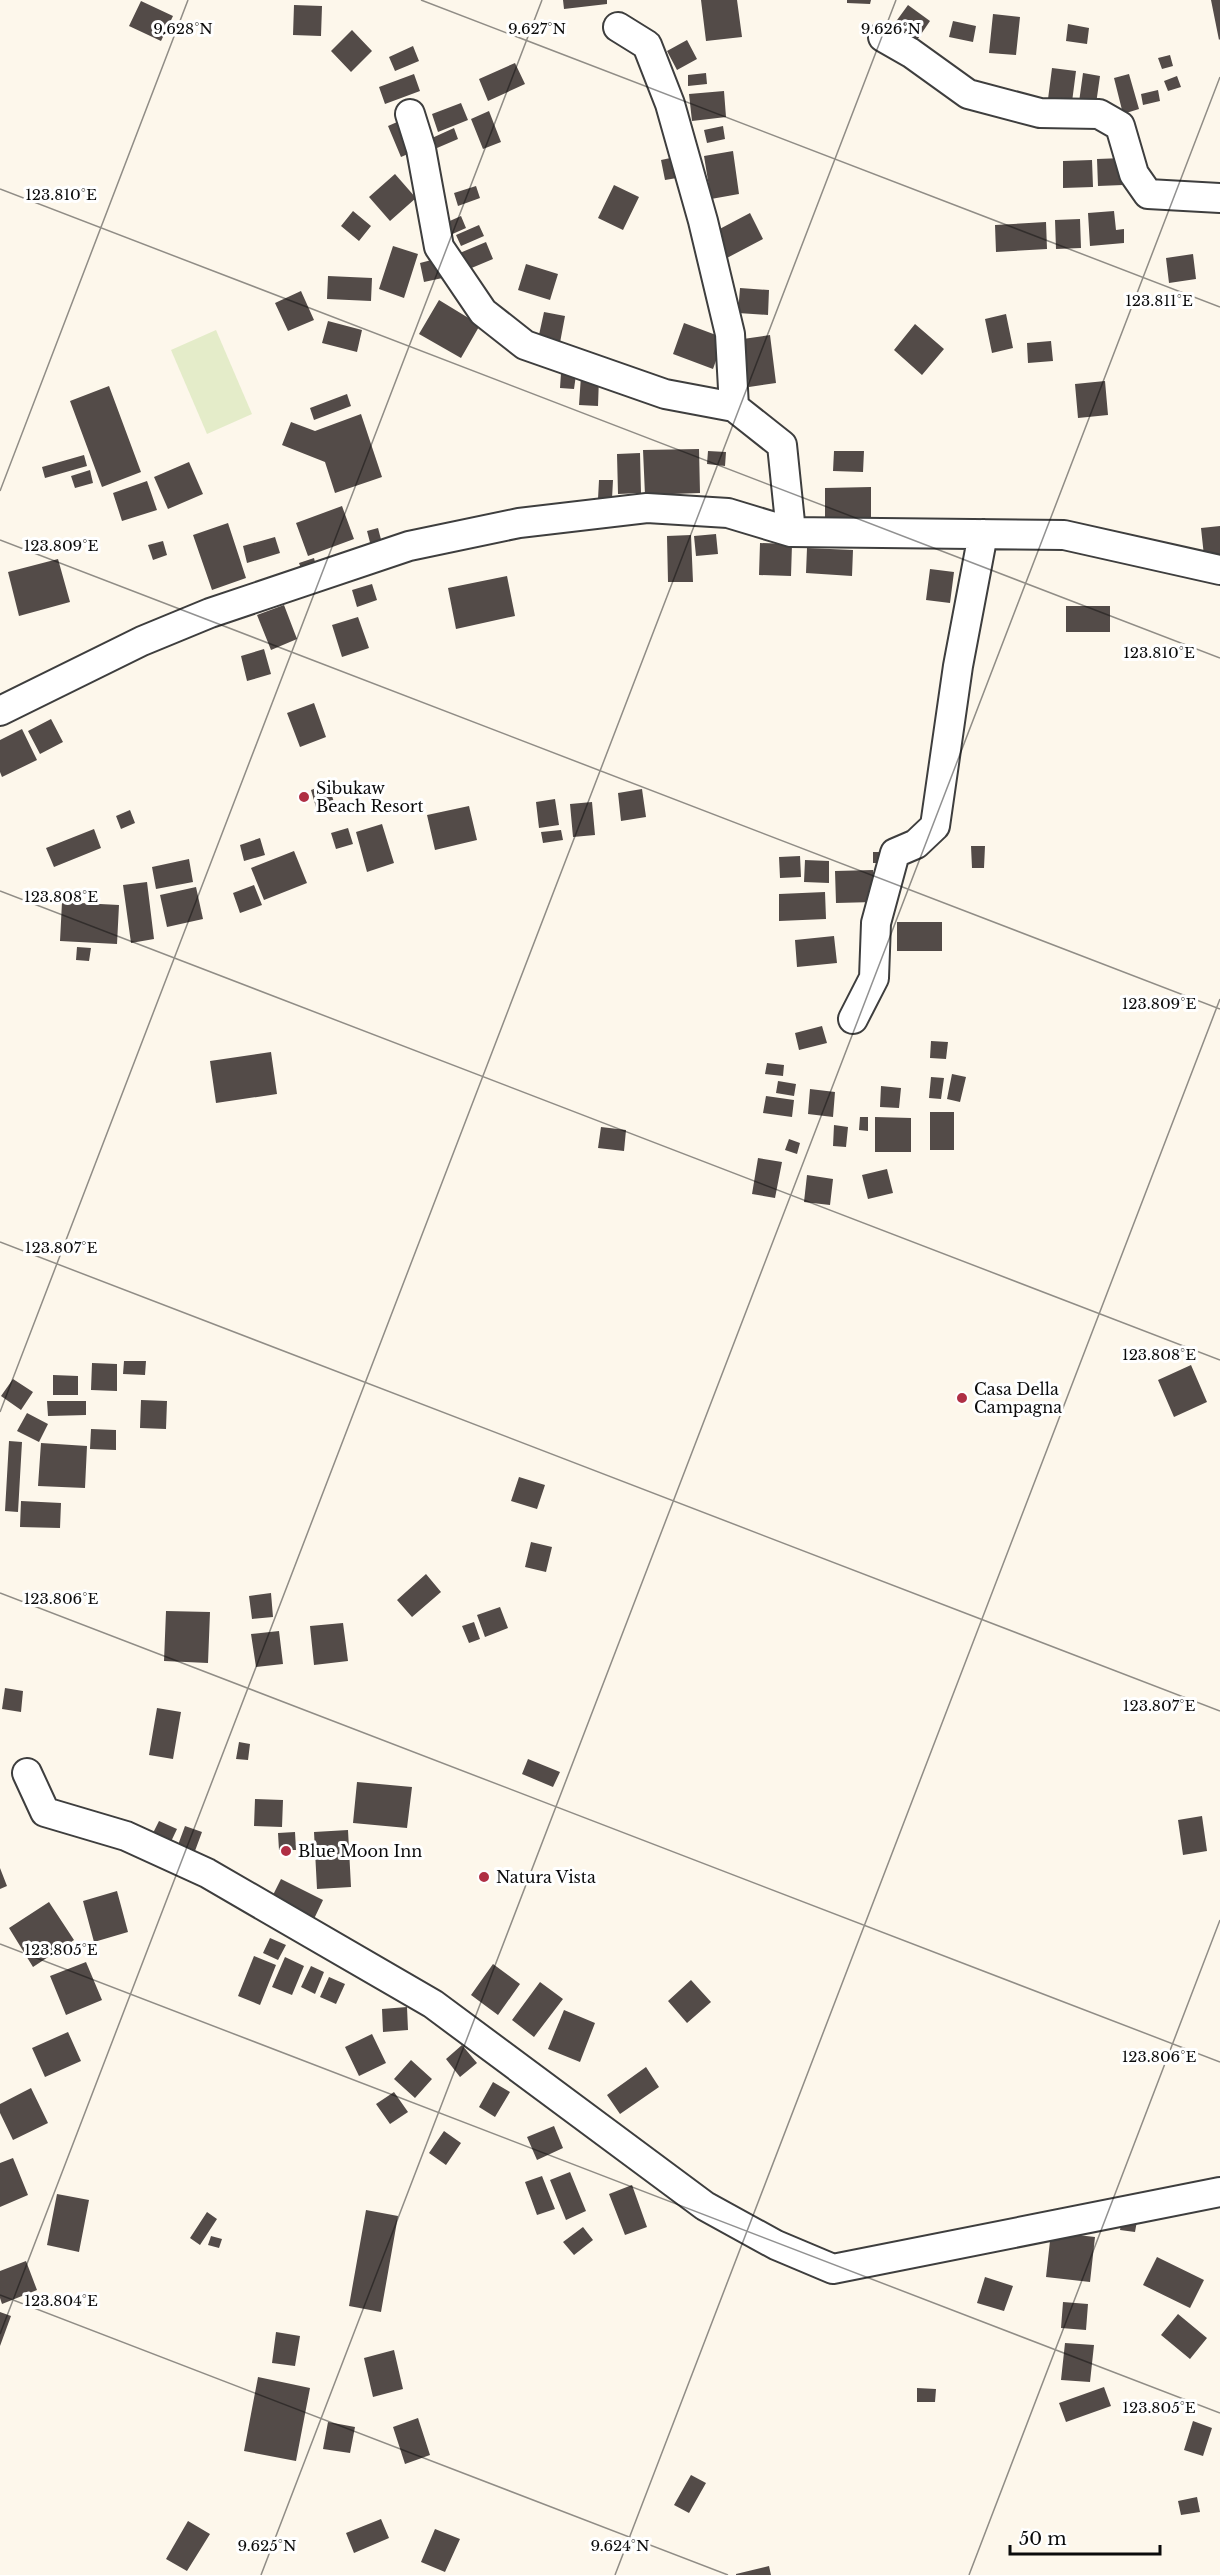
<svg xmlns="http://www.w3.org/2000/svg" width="1220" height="2575" viewBox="0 0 1220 2575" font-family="'Libre Baskerville',serif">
  <rect width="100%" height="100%" fill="#fdf7eb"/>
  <path fill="#e4ecc9" d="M216,330L252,414L207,434L171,350Z"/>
  <path fill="#534b48" d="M563,0H607V4L564,9Z
    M701,0H737L742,37L706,41Z
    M847,0H871L870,4L847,3Z
    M1211,0H1220V39L1219,40Z
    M141,1L173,16L161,41L129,26Z
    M294,5L322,6L321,36L293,35Z
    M908,5L930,21L915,43L892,27Z
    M993,14L1020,17L1016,55L989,53Z
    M953,21L976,26L973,42L949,37Z
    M1068,24L1089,28L1087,44L1066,41Z
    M352,30L372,51L351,72L331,51Z
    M687,40L697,59L677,70L667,51Z
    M413,46L419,61L395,71L389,57Z
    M1170,55L1173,66L1162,69L1158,58Z
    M515,63L525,84L488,101L479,79Z
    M1052,68L1076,71L1072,102L1048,99Z
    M706,73L707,84L688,86V75Z
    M1083,73L1100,76L1096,104L1079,102Z
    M414,74L420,91L385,104L379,87Z
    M1129,74L1139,109L1123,114L1114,78Z
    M1177,76L1181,87L1168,91L1164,81Z
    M1158,90L1160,101L1143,105L1141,94Z
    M724,91L726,117L692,121L689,94Z
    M461,103L468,120L438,132L432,114Z
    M489,111L501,142L483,149L471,119Z
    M404,119L417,150L401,157L388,126Z
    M723,126L725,139L707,143L704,130Z
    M454,128L458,139L437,148L432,138Z
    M733,151L739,194L711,199L704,156Z
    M680,156L683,177L665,180L661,160Z
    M1123,158V185L1098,186L1097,159Z
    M1092,160L1093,187L1063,188V161Z
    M395,174L416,198L390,221L369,197Z
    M614,185L639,197L623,230L598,218Z
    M476,186L480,198L458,206L454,193Z
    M353,211L371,226L359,241L341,226Z
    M1114,211L1116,230L1124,229V243L1090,246L1088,213Z
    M750,213L763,239L725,259L712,233Z
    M461,216L466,228L448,236L443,224Z
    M1080,219L1081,248L1056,249L1055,220Z
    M1046,222L1047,249L996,252L995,225Z
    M479,225L484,236L461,246L456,235Z
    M486,242L493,259L462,272L455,255Z
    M393,246L418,254L404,298L379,289Z
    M1193,254L1196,279L1169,283L1166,258Z
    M443,257L447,277L424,282L420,263Z
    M526,264L558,274L550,300L518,290Z
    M328,276L372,278L371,301L327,299Z
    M740,288L769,290L768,315L738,313Z
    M301,291L314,320L288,331L275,303Z
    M439,300L480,325L461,358L419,334Z
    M544,312L565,316L559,348L537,344Z
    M1006,314L1013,348L992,353L985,319Z
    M328,321L362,330L357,352L322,343Z
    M684,323L724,338L713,369L673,354Z
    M915,324L944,349L922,375L894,350Z
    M770,335L776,383L749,387L743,339Z
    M1051,341L1053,361L1028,363L1027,343Z
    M561,373L576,375L574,389L560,388Z
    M581,376L599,377L598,406L579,405Z
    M1105,381L1108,415L1078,418L1075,384Z
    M109,386L141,472L102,487L70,401Z
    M347,394L351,406L314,420L310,408Z
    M361,414L382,477L335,493L325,462L282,445L291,422L315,431Z
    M699,449L700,493L645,495L643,450Z
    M708,451L726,452L725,466L707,464Z
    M834,451H864L863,472L833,471Z
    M640,453L641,493L618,494L617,454Z
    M84,455L87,466L45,478L42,467Z
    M189,462L203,494L168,509L154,477Z
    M90,470L93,483L75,488L71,476Z
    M599,480H613L612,499H598Z
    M147,481L157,510L122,521L113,493Z
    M871,487V520L825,521V488Z
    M342,506L354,539L308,556L296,523Z
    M228,523L246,578L212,590L193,535Z
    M1220,526V554L1204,556L1201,528Z
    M378,528L383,547L372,550L367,531Z
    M716,534L718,554L696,556L694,536Z
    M691,535L693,582H668L667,536Z
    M275,537L280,553L247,563L243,546Z
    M163,541L167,555L153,560L148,545Z
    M760,543L792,544L791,576L759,575Z
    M807,548L853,550L852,576L806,573Z
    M314,558L317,570L303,574L299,563Z
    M58,559L70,602L19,616L8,572Z
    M930,569L954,572L950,603L926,600Z
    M507,576L515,616L456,629L448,588Z
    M372,584L377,600L357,607L352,590Z
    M284,605L297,639L271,650L257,615Z
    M1066,606H1110V632H1066Z
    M358,617L369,648L342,657L332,625Z
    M264,649L271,674L247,681L241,656Z
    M314,703L326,737L300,747L287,713Z
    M51,719L63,742L40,754L28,731Z
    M22,729L37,760L2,777L0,772V740Z
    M328,784L336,808L318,814L311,790Z
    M642,789L646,817L621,821L618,793Z
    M555,799L559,825L539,828L536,802Z
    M592,802L595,835L573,837L570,804Z
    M469,806L477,840L435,850L427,815Z
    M130,810L135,823L121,829L116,816Z
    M382,824L394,863L367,872L356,832Z
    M348,828L353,844L336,849L331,833Z
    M94,829L101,848L54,867L46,848Z
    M561,830L563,840L543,843L541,832Z
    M260,838L265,855L244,861L240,845Z
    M971,846H985L984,868H972Z
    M294,851L307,883L264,900L251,868Z
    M873,852H884V863H873Z
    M800,856L801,877L780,878L779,857Z
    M189,859L193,882L156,889L152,867Z
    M805,860L829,861V883L804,882Z
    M873,870L874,902L836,903L835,871Z
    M147,882L154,939L131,943L123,885Z
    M254,885L262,905L240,913L233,893Z
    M196,887L203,919L167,927L160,895Z
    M825,892L826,919L779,921V894Z
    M62,902L119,905L117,944L60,941Z
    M897,922H942V951H897Z
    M834,936L837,963L797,967L795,940Z
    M77,947L91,948L89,961L76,960Z
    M822,1026L827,1043L799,1050L795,1033Z
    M931,1041L948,1042L946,1059L930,1058Z
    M271,1052L277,1094L216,1103L210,1061Z
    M767,1063L784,1065L783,1076L765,1074Z
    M952,1074L966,1077L960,1102L947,1099Z
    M931,1077L944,1078L941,1099L929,1098Z
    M778,1081L796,1084L794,1096L776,1093Z
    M881,1086L901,1088L899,1108L880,1107Z
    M810,1089L835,1092L833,1117L808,1114Z
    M766,1096L794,1100L792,1117L763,1113Z
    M930,1112H954V1150H930Z
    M860,1117H868V1131L859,1130Z
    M875,1117L911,1118V1152H875Z
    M834,1125L848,1127L846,1147L833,1146Z
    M601,1127L626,1130L624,1151L598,1148Z
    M789,1139L800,1143L797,1154L785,1150Z
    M758,1158L782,1162L775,1198L752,1194Z
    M887,1169L893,1193L868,1199L862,1175Z
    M807,1175L833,1179L830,1205L804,1202Z
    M124,1361H146L145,1375L123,1374Z
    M92,1363L117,1364V1391L91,1390Z
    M1191,1365L1207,1402L1174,1417L1158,1380Z
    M53,1375L78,1376V1395H53Z
    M13,1379L33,1392L21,1410L1,1396Z
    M141,1400L167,1401L166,1429L140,1428Z
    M47,1401H86V1415L48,1416Z
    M27,1413L48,1424L39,1442L17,1431Z
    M91,1429L116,1430V1450L90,1449Z
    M9,1441L22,1442L18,1512L5,1511Z
    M41,1443L87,1446L85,1488L38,1486Z
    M519,1477L545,1485L537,1509L511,1501Z
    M21,1501L61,1503L60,1528L20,1527Z
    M531,1542L552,1547L546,1572L525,1567Z
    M426,1574L441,1592L412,1617L397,1600Z
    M271,1593L273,1617L252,1619L249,1596Z
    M500,1607L508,1628L485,1637L477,1615Z
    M166,1611L210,1612L208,1663L164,1661Z
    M474,1622L480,1639L469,1643L462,1626Z
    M343,1623L348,1661L314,1665L310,1626Z
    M279,1631L283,1664L256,1667L251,1634Z
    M5,1688L23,1691L21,1712L2,1709Z
    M157,1708L181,1712L173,1759L149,1755Z
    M239,1742L250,1744L248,1760L236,1759Z
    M528,1759L560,1772L553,1787L522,1774Z
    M357,1782L412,1787L407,1828L353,1823Z
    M255,1799L283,1800L282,1827L254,1826Z
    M1202,1816L1207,1851L1183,1855L1178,1820Z
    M159,1821L177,1829L167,1850L149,1841Z
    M185,1826L202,1832L192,1859L175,1853Z
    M348,1830L351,1887L317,1889L314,1832Z
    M295,1832L296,1850H279L278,1833Z
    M0,1868L7,1886L0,1889Z
    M281,1879L323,1900L313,1921L271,1899Z
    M117,1891L128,1932L94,1942L83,1901Z
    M49,1902L74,1940L33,1967L9,1928Z
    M270,1938L286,1945L278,1960L263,1953Z
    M254,1956L276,1965L260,2005L238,1996Z
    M285,1957L304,1966L292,1995L272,1987Z
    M86,1962L102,2000L66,2015L50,1976Z
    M493,1964L520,1984L498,2015L471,1995Z
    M311,1966L324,1972L315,1994L301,1987Z
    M329,1977L345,1984L336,2004L320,1997Z
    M691,1980L711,2002L687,2023L668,2001Z
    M540,1982L563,1999L534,2037L512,2020Z
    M407,2007L408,2030L383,2032L382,2009Z
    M564,2010L595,2023L580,2062L548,2049Z
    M68,2032L81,2061L45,2077L32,2048Z
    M372,2034L386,2063L359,2076L345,2047Z
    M462,2045L477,2063L460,2077L446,2059Z
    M411,2060L432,2079L415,2098L394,2079Z
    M646,2067L659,2087L620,2114L607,2095Z
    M493,2082L510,2092L495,2117L479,2107Z
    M31,2088L48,2123L13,2140L0,2113V2104Z
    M394,2092L408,2112L390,2124L376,2104Z
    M554,2126L563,2148L537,2160L527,2137Z
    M444,2131L461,2143L446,2165L429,2153Z
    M13,2158L28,2195L0,2207V2163Z
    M570,2172L586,2211L566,2220L550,2180Z
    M542,2176L555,2209L537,2215L525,2182Z
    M632,2185L647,2227L625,2235L609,2194Z
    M57,2194L89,2200L79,2252L47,2245Z
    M366,2210L398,2216L381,2312L349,2306Z
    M207,2212L217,2219L200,2245L190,2238Z
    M1122,2218L1137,2221L1135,2232L1120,2230Z
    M583,2227L593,2240L574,2255L563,2242Z
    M1051,2232L1095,2237L1090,2282L1046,2277Z
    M211,2236L222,2239L219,2248L208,2245Z
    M1157,2257L1204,2280L1190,2308L1143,2285Z
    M26,2261L37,2290L2,2304L0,2298V2271Z
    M985,2277L1013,2286L1004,2311L977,2303Z
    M1063,2302L1088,2304L1086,2330L1061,2328Z
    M0,2312L11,2316L0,2346Z
    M1178,2314L1207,2338L1190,2359L1161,2335Z
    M276,2332L300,2336L295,2366L272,2363Z
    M1065,2343L1094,2345L1090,2382L1061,2380Z
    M394,2350L403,2389L373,2397L364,2358Z
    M258,2377L310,2388L296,2461L244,2451Z
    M1104,2387L1111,2406L1066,2422L1059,2403Z
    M917,2388L936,2389L935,2402H917Z
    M418,2418L430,2455L405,2464L393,2427Z
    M1193,2421L1212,2428L1203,2456L1184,2450Z
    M328,2422L355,2427L350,2453L323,2449Z
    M691,2475L706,2483L689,2513L674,2505Z
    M1197,2497L1200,2512L1181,2515L1178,2501Z
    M381,2519L389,2538L354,2553L346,2533Z
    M188,2521L210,2534L187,2571L166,2559Z
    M435,2529L460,2539L445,2572L421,2562Z
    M769,2566L771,2575H736V2574Z"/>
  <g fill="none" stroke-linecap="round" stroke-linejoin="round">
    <g stroke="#3e3e3e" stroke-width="32">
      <path id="minor" d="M618,27L647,45L670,104L703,221L730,334L734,407L782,445L791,532
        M883,37L911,53L968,94L1040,113L1099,114L1120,126L1134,174L1148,194L1220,198
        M410,114L421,149L439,247L483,312L525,345L665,394L734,407
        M0,711L142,641L210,613L409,546L519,523L647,508L728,513L791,532L1064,535L1220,570
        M853,1019L874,978L876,923L895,853L916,844L935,826L958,666L983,534
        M27,1773L45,1812L126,1836L207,1873L433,2004L705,2206L776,2245L833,2269L1220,2192"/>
    </g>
    <use href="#minor" stroke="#fff" stroke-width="28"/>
  </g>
  <path fill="none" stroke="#0b0b0b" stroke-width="1.5" stroke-opacity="0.45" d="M421,0L1220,307M0,189L1220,658M0,491L188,0M0,540L1220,1009M0,891L1220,1360M0,1242L1220,1711M0,1412L542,0M0,1593L1220,2062M0,1944L1220,2413M0,2295L728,2575M0,2334L896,0M261,2575L1220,77M615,2575L1220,999M969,2575L1220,1920"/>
  <g fill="#af2f44" stroke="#fff" stroke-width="2">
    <circle cx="304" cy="797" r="6"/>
    <circle cx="962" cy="1398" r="6"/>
    <circle cx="286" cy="1851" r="6"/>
    <circle cx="484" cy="1877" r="6"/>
  </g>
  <g text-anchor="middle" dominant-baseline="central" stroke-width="6" stroke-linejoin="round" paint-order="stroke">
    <g font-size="16" fill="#0b0b0b" stroke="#fff" text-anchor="start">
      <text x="316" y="788">Sibukaw<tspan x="316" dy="18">Beach Resort</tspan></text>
      <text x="974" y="1389">Casa Della<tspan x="974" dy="18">Campagna</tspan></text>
      <text x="298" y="1851">Blue Moon Inn</text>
      <text x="496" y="1877">Natura Vista</text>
    </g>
  </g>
  <g font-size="15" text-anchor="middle" fill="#0b0b0b" stroke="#fff" stroke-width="6" stroke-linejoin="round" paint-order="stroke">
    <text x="183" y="34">9.628°N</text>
    <text x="537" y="34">9.627°N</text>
    <text x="891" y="34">9.626°N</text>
    <text x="61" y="200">123.810°E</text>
    <text x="1159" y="306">123.811°E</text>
    <text x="61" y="551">123.809°E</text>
    <text x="1159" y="658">123.810°E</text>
    <text x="61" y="902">123.808°E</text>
    <text x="1159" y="1009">123.809°E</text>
    <text x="61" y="1253">123.807°E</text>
    <text x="1159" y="1360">123.808°E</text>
    <text x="61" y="1604">123.806°E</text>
    <text x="1159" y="1711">123.807°E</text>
    <text x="61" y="1955">123.805°E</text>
    <text x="1159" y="2062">123.806°E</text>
    <text x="61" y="2306">123.804°E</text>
    <text x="1159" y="2413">123.805°E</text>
    <text x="267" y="2551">9.625°N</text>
    <text x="620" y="2551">9.624°N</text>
  </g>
  <path d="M1010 2545v9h150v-9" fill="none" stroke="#0b0b0b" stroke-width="3"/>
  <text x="1019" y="2545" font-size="18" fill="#0b0b0b" stroke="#ffffff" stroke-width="4.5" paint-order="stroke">50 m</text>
</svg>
